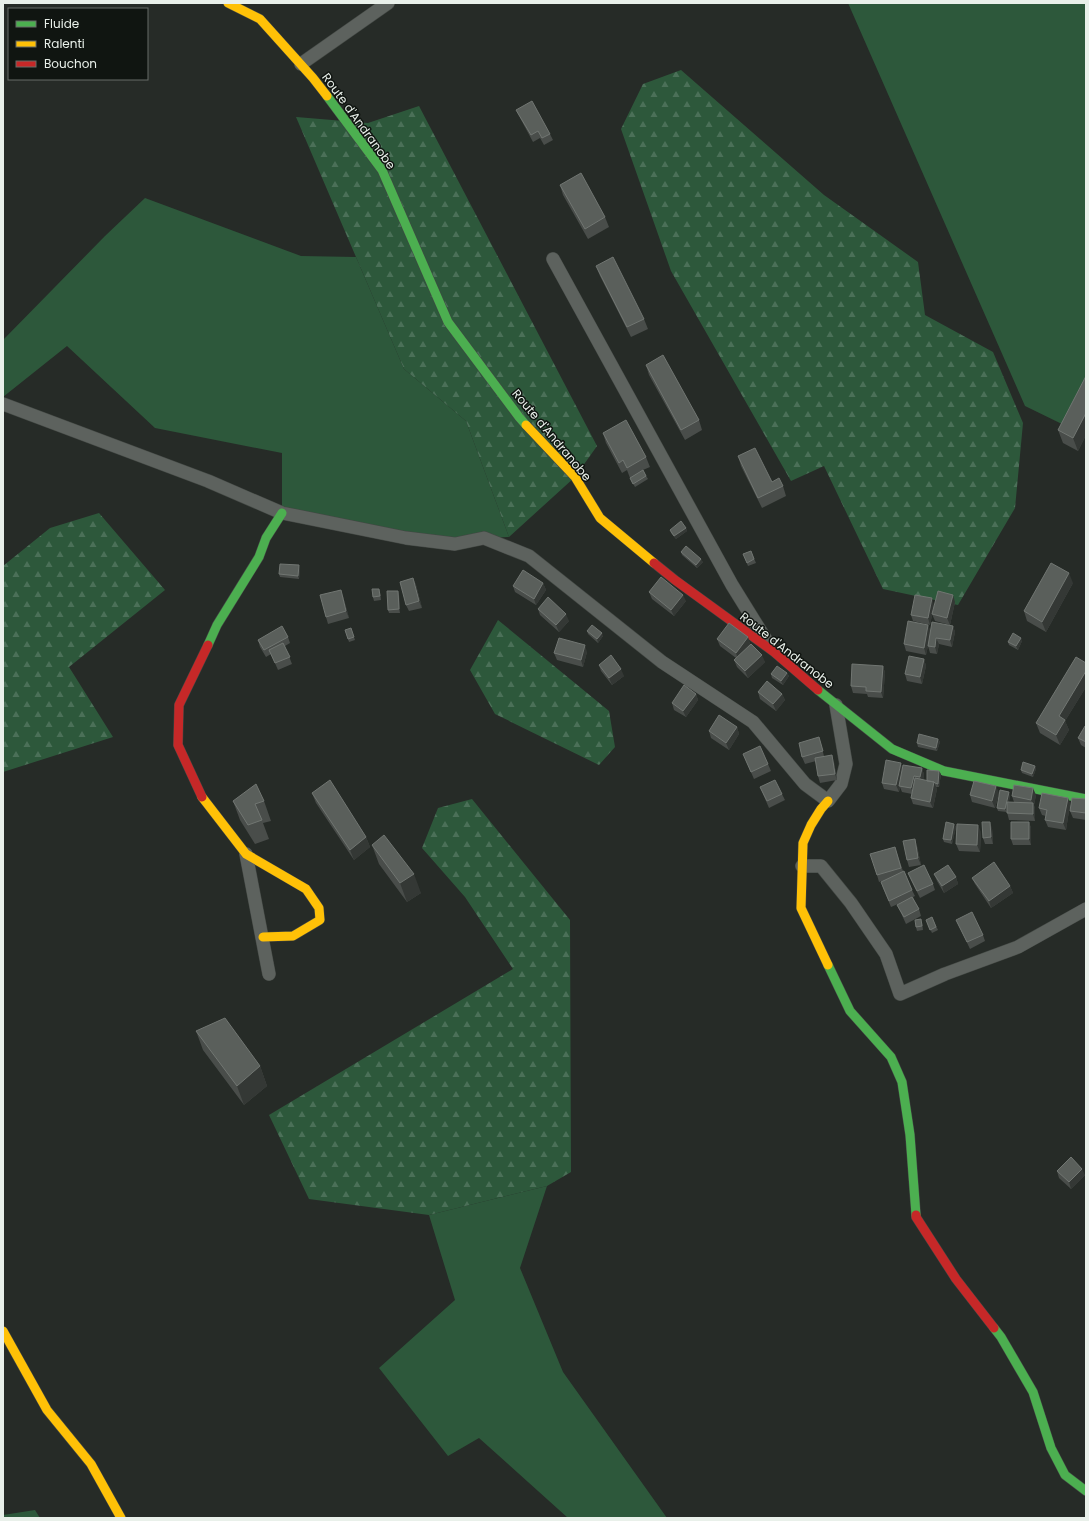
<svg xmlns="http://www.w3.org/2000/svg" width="1089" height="1521" viewBox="0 0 1089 1521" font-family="Poppins,sans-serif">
  <defs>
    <pattern id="forest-firs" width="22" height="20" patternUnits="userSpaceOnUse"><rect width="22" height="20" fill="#2d583b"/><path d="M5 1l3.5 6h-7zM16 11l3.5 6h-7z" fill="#4b7058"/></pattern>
  </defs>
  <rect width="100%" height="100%" fill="#262b27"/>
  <path fill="#2d583b" d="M848,3H1086V384L1064,425L1025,406Z
    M145,198L301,256L356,257L404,369L466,421L509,537L484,538L455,544L282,513V453L155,428L67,346L3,397V340L105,236Z
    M547,1186L520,1268L563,1372L667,1518H568L479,1438L448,1456L379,1368L455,1300L429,1215Z
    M35,1510L40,1518H3V1515Z"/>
  <path fill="url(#forest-firs)" d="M681,70L824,195L918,262L925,315L993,352L1023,423L1015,508L958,605L883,589L824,466L791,481L671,271L621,129L643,84Z
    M419,106L597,446L575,477L509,537L466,421L404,369L296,117L368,123Z
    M99,513L165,590L69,667L113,737L3,772V566L50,528Z
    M498,620L609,711L615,747L599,765L495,714L470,670Z
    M472,799L570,920L571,1172L547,1186L429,1215L309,1199L269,1115L513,969L465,897L422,848L438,808Z"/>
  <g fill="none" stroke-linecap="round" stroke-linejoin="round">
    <g stroke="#434844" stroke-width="14">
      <path id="street" d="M301,64L388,3
        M553,259L732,585L768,643
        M3,404L208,481L282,513L406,538L455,544L484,538L529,556L662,662L753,722L805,784L828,801L841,784L846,764L836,705
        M246,854L269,974
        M802,866H821L851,903L886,954L900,994L945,974L1018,947L1086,909"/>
    </g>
    <g stroke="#434844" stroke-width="10">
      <path id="fast" d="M327,96L382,170L448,322L519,417L526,425
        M208,645L217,625L259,557L266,538L282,513
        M818,690L892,749L944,771L1086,799
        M828,965L850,1011L891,1057L902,1082L910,1135L916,1215
        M994,1328L1001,1337L1033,1392L1051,1448L1065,1475L1086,1491"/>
    </g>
    <g stroke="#434844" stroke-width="10">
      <path id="slow" d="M228,3L260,19L313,78L327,96
        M526,425L575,477L600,518L654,563
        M202,797L246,854L306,889L319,908L320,920L293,936L263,937
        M828,801L821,809L811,825L803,843L801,908L828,965
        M3,1331L47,1410L91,1464L121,1518"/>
    </g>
    <g stroke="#434844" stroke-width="10">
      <path id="jam" d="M654,563L675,580L774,652L818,690
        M202,797L178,745L179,705L208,645
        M916,1215V1217L956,1279L994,1328"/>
    </g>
    <use href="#street" stroke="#5d625e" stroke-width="13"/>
    <use href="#fast" stroke="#4caf50" stroke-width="9"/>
    <use href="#slow" stroke="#ffc107" stroke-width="9"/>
    <use href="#jam" stroke="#c62828" stroke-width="9"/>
  </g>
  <path fill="#494d4a" d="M516,110L550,134L553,140L544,145L540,138L533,142L519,116Z
    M560,185L605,217L609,227L588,239L563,195Z
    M596,266L644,319L648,329L631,337L600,276Z
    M646,365L699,420L702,430L685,440L649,375Z
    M1086,376V435L1078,451L1063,443L1058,430Z
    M603,433L646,457L650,467L643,470L648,479L635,487L630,478L638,473L630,478L627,470L622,473L606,443Z
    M738,456L772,482L783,486L786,496L762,508L741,466Z
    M686,528L687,531L676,539L671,533L670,530Z
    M751,551L756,563L748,566L743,554Z
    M681,552L703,562L697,568L682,555Z
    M300,569L299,579L280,577L279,574Z
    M413,578L416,585L422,608L409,611L406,605Z
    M543,583L546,590L536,605L515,592L513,586Z
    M1073,583L1046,632L1027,621L1024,611Z
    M380,592L381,600L374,601L373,597Z
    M649,592L686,601L674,616L652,599Z
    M399,594L400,613H389L388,610Z
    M343,596L349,618L328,624L326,617Z
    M955,602L950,625L935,621L932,614Z
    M934,605L930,625L913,621L911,615Z
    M538,609L569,621L559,632L540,615Z
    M928,625L930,631L953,626L955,632L952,647L939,644L937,654L930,653L928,646L926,655L906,651L904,644Z
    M351,628L355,640L349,642L345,630Z
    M587,631L603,636L598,643L588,634Z
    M288,637L290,643L285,646L292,664L278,670L271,654L266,657L260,647L258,640Z
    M748,637L750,644L749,645L765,662L748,678L737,667L734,660L736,658L720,646L717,639Z
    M1022,641L1018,650L1009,645L1008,642Z
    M587,652L583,667L557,660L554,653Z
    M924,659L926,666L922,684L907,681L905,674Z
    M1086,663V687L1065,721L1069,730L1060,745L1040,733L1036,723Z
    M599,665L624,676L612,685L601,671Z
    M883,666L885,673L883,698L868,697L867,694L853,693L851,686Z
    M787,673L789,676L783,685L772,678L771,674Z
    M758,692L782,694L785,700L776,711L760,699Z
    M696,694L698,700L686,717L674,710L672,703Z
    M1086,726V748L1081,745L1078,738Z
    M737,727L739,734L729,750L711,738L709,731Z
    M819,737L824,756L834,762L837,780L820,783L818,776L816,761L805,764L802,757Z
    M938,739L940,742L937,751L918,747L917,743Z
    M743,754L768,764L771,771L754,779Z
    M1035,766L1036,769L1033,777L1022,773L1021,770Z
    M903,768H922L924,775L923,780L927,781L941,774L939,787H936L937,789L933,808L913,804L911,798L912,794L902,792L900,787L899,792L884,789L882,783Z
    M760,787L782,794L785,800L769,808Z
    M312,793L366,837L370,847L354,860L316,803Z
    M999,793L995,808L972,802L970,795Z
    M1010,795L1009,802H1014L1012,796L1036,795L1034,805L1035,809V821L1009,820L1007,812L998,811L997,808Z
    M1068,798L1070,804L1066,830L1048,827L1045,820L1046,816L1042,815L1039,808Z
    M1086,799V820L1073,818L1070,811Z
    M233,801H264L271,821L263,823L269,839L255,844L240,820Z
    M1029,822L1031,828V845H1013L1011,839Z
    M954,824L956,827L952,844L944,842L943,839Z
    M992,828L993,844H985L983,838Z
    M981,832L980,852L959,851L956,844Z
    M372,845L421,893L407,902L379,864Z
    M917,846L921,865L909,867L907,860Z
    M895,847L903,871L912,890L915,896L913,897L919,909L921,916L906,924L900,911L897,905L898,904L891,907L883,888L881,882L882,881L879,882L877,875Z
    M908,873L933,884L935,890L920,898L911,880Z
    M934,874L956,877L958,884L944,893L937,881Z
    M972,878L1010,886L1013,893L991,908L975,884Z
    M932,917L938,930L932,933L926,920Z
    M956,920L983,935L985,941L970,949L959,926Z
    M922,922L923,930L917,931L916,927Z
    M196,1031L260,1066L267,1086L244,1105L203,1050Z
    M1057,1171L1085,1175L1071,1189L1059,1178Z"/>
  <path fill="#343835" d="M1086,413V435L1078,451L1073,438Z
    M686,528L687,531L676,539L674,536Z
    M701,559L703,562L697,568L696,565Z
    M299,565L300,569L299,579L298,576Z
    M1069,573L1073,583L1046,632L1042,622Z
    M413,578L416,585L422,608L419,601Z
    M543,583L546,590L536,605L534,599Z
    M341,590L343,596L349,618L346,611Z
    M398,591L399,594L400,613L399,609Z
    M683,595L686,601L674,616L671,610Z
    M953,595L955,602L950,625L947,618Z
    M932,598L934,605L930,625L928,618Z
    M566,614L569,621L559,632L556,625Z
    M928,625L931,631L926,655L924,648Z
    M953,626L955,632L952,647L950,640Z
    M602,633L603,636L598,643L597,639Z
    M748,637L750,644L738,660L736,653Z
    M936,638L939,644L937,654L935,647Z
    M1021,638L1022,641L1018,650L1016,646Z
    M585,645L587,652L583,667L581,660Z
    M762,655L765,662L748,678L745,671Z
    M924,659L926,666L922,684L920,677Z
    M883,666L885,673L883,698L881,692Z
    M621,669L624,676L612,685L609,678Z
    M1086,671V687L1065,721L1069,730L1060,745L1056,735L1059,716Z
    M787,673L789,676L783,685L781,681Z
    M696,694L698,700L686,717L683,711Z
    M782,694L785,700L776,711L773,704Z
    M737,727L739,734L729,750L726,743Z
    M938,739L940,742L937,751L936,748Z
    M832,755L834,762L837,780L835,774Z
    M901,763L903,770L899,792L896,785Z
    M1035,766L1036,769L1033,777L1032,774Z
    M922,768L924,775L923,784L920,777Z
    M939,771L941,774L939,787L938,784Z
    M914,776L916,782L914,795L911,788Z
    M934,782L937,789L933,808L930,802Z
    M996,786L999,793L995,808L992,801Z
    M1033,788L1036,795L1034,805L1035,809V821L1033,814V804L1031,800Z
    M1009,792L1010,795L1007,812L1005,809Z
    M1068,798L1070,804L1066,830L1063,823Z
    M990,822L992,828L993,844L991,837Z
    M1029,822L1031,828V845L1029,839Z
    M954,824L956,827L952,844L951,840Z
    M978,825L981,832L980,852L977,845Z
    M366,837L370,847L354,860L350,850Z
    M915,839L917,846L921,865L918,858Z
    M414,874L421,893L407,902L400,883Z
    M956,877L958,884L944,893L942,886Z
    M1010,886L1013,893L991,908L989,901Z
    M260,1066L267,1086L244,1105L237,1086Z
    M1082,1169L1085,1175L1071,1189L1069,1182Z"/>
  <path fill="#5a5f5b" stroke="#717672" d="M532,101L550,134L542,138L538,131L531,135L516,110Z
    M581,173L605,217L585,229L560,185Z
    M613,257L644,319L627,327L596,266Z
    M663,355L699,420L681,430L646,365Z
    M1086,376V413L1073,438L1058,430Z
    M626,420L646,457L627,468L623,460L619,463L603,433Z
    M755,448L772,482L779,478L783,486L758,498L738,456Z
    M643,470L646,476L633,484L630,478Z
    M681,521L686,528L674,536L670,530Z
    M686,546L701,559L696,565L681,552Z
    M751,551L754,559L747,563L743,554Z
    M1051,563L1069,573L1042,622L1024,611Z
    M280,564L299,565L298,576L279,574Z
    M523,570L543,583L534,599L513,586Z
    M661,577L683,595L671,610L649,592Z
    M413,578L419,601L406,605L400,582Z
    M372,589H379L380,596L373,597Z
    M341,590L346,611L326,617L320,595Z
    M387,591H398L399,609L388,610Z
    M938,591L953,595L947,618L932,614Z
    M915,595L932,598L928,618L911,615Z
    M548,597L566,614L556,625L538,609Z
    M908,621L928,625L924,648L904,644Z
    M932,622L953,626L950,640L936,638L935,647L928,646Z
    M729,623L748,637L736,653L717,639Z
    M592,625L602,633L597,639L587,631Z
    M282,626L288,637L264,650L258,640Z
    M351,628L354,637L348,639L345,630Z
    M1013,633L1021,638L1016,646L1008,642Z
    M559,638L585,645L581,660L554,653Z
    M283,643L290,657L275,663L269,650Z
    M751,644L762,655L745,671L734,660Z
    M611,655L621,669L609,678L599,665Z
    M909,656L924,659L920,677L905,674Z
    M1076,657L1086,663V671L1059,716L1065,720L1056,735L1036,723Z
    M852,664L883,666L881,692L866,691V687L851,686Z
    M777,666L787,673L781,681L771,674Z
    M767,681L782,694L773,704L758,692Z
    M684,685L696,694L683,711L672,703Z
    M719,715L737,727L726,743L709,731Z
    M1085,726H1086V742L1078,738Z
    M919,734L938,739L936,748L917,743Z
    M819,737L823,751L802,757L799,743Z
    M760,746L768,764L751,772L743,754Z
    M832,755L835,774L818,776L815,758Z
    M886,760L901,763L896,785L882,783Z
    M1023,762L1035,766L1032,774L1021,770Z
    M903,765L922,768L920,777L914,776L911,788L899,786Z
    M927,770L939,771L938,784L935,783L934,782L927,781Z
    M915,778L934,782L930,802L911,798Z
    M330,780L366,837L350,850L312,793Z
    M775,780L782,794L767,801L760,787Z
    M974,781L996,786L992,801L970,795Z
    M256,784L264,801L255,804L262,820L248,825L233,801Z
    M1014,785L1033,788L1031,800L1012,796Z
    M1000,790L1009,792L1005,809L997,808Z
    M1042,793L1068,798L1063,823L1045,820L1047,810L1039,808Z
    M1072,798L1086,799V813L1070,811Z
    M1007,802L1033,803V814L1007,813Z
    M946,822L954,824L951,840L943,839Z
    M982,822H990L991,837L983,838Z
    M1011,822H1029V839H1011Z
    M957,824L978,825L977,845L956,844Z
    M384,835L414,874L400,883L372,845Z
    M915,839L918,858L907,860L903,841Z
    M895,847L901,868L877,875L870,854Z
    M994,862L1010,886L989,901L972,878Z
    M924,865L933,884L917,891L908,873Z
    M948,865L956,877L942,886L934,874Z
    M904,871L912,890L889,901L881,882Z
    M912,897L919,909L904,917L897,905Z
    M972,912L983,935L967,942L956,920Z
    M932,917L936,927L930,930L926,920Z
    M921,919L922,926L916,927L915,920Z
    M225,1018L260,1066L237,1086L196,1031Z
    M1071,1157L1082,1169L1069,1182L1057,1171Z"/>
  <g text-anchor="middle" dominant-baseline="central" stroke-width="3" stroke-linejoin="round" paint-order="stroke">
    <g font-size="12" fill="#e9f0ea" stroke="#101511">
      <text transform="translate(359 121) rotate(54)">Route d'Andranobe</text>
      <text transform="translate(552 435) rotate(50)">Route d'Andranobe</text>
      <text transform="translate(787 650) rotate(38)">Route d'Andranobe</text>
    </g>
  </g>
  <rect width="1089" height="1521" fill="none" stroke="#e9f0ea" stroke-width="8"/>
  <rect x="8" y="8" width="140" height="72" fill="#101511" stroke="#676d68"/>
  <rect x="16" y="21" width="20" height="6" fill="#4caf50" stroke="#676d68"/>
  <text x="44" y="28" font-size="12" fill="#e9f0ea">Fluide</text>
  <rect x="16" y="41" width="20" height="6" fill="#ffc107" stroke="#676d68"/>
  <text x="44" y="48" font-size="12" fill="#e9f0ea">Ralenti</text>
  <rect x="16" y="61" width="20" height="6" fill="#c62828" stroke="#676d68"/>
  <text x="44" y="68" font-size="12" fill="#e9f0ea">Bouchon</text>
</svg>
